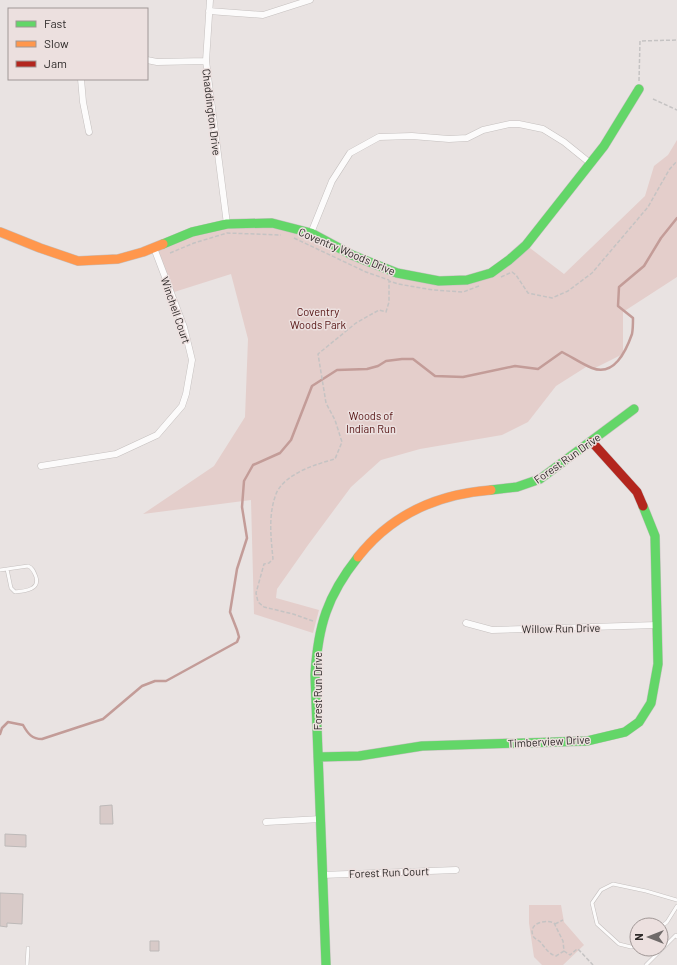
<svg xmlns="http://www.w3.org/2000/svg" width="677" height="965" viewBox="0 0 677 965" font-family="Barlow,sans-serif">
  <rect width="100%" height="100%" fill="#e9e3e2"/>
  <path fill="#e4cecb" d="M677,140V277L623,312V354L593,369L586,367L556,386L528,422L502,435L420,449L381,460L351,487L308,545L277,589L276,598L319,610L313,633L254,614L251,500L143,514L214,466L245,417L248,339L231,274L171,293L154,248L227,224L272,223L311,233L397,273L439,281L491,273L526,245L564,274L645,196L654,166L668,155Z
    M529,905H561L564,922L584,945L563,965H542L534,957L529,923Z"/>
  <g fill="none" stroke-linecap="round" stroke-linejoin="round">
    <path stroke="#c39c98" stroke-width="2.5" d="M0,734L2,728L8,722L23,725C28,734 32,739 42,739L103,719L142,686L155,681H166L237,642L239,637L237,630L230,612L237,569L247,538L242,507L244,481L253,465L280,453L291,440L312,386L337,370L367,369L378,366L386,361L402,359H413L435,376L463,377L515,366L538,369L562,352C572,357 582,364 592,368C614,377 626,351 632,334C633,329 633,323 633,318L618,306L619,287L644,266L661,238L677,218"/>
  </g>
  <path fill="#d8cac8" stroke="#bdb9b8" d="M112,805L113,824H100V806Z
    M5,834L26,835V847L5,846Z
    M0,893L23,894L22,924L7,923V927L0,926Z
    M150,941H159V951H150Z"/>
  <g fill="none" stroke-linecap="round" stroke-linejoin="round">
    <g stroke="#c5c0bf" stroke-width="4">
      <path id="lane" d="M0,570L28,566C33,568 34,572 36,577C40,590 24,591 15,592L11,588L7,569
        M661,927L667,922L677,906
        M637,946L631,947L619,944L597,924L592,903L601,890L613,884L646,891L677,900
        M27,965L28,948
        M646,965L676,935L677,937"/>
    </g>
    <g stroke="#c5c0bf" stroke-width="7">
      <path id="street" d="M210,0L206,61L227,224
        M209,11L263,15L310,0
        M147,60L157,62L206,61
        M81,79L83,102L89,132
        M311,233L332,181L350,153L379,137L412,136L449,139L467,138L483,130L510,124H519L543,129L564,142L590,163
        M41,466L116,454L157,435L182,406L186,394L192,360L184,327L154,248
        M466,623L492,630L657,625
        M266,822L321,819
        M322,875L456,870"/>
    </g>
    <g stroke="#c5c0bf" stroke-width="10">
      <path id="fast" d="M163,244L192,232L227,224L272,223L311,233L352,255L397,273L439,281L467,280L491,273L509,260L526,245L604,146L639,89
        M491,490L517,487L540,479L634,409
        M318,757L359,756L422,746L587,741L625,732L639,722L651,703L658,664L655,536L643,506
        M326,965L315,675C318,626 327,596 358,557"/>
    </g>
    <g stroke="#c5c0bf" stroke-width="10">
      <path id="slow" d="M0,232L40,248L78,261L118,259L143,252L163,244
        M358,557C391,515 438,494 491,490"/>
    </g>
    <g stroke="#c5c0bf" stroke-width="10">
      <path id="jam" d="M592,442L637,492L643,506"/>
    </g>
    <path stroke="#c5c3c3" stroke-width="1.5" stroke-dasharray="4 2" stroke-linecap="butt" d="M639,81L640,41L677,40
      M653,99L677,110
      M294,238L366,272L389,280
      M170,253L194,243L227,233L281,235
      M501,277L512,272L516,275L528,293L552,298L568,291L592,273L648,207L669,170L677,161
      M313,621L293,614L264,607L258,602L256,593L264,564L269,563L273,559C271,538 268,515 276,494C284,474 316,464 335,459L342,442L335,420L326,403L318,354L356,323L379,310L386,312L389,302V281L398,284L433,290L463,292L479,286
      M555,924L563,920
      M564,951L556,956C549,954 546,949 542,944C540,940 535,940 533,936C528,923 545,919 554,923L563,941L564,951L570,955L577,949H578L593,965"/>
    <use href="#lane" stroke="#fcfbfb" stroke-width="3"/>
    <use href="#street" stroke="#fcfbfb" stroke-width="6"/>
    <use href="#fast" stroke="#63d668" stroke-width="9"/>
    <use href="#slow" stroke="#ff974d" stroke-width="9"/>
    <use href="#jam" stroke="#b3261e" stroke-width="9"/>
  </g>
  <g text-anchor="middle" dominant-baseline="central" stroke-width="3" stroke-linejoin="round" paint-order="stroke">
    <g font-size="11" fill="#2d2928" stroke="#ece0df">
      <text transform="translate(212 112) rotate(83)">Chaddington Drive</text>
      <text transform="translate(347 251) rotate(23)">Coventry Woods Drive</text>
      <text transform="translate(176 310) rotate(71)">Winchell Court</text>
      <text transform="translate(567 458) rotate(-35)">Forest Run Drive</text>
      <text transform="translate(561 628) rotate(-1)">Willow Run Drive</text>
      <text transform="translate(317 691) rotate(-90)">Forest Run Drive</text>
      <text transform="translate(549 741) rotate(-3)">Timberview Drive</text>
      <text transform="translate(389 872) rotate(-2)">Forest Run Court</text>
    </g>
    <g font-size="11" fill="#541212" stroke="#ece0df">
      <text x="318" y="311">Coventry<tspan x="318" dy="13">Woods Park</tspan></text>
      <text x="371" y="415">Woods of<tspan x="371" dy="13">Indian Run</tspan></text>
    </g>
  </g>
  <rect x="8" y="8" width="140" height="72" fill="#ece0df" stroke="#a09796"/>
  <rect x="16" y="21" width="20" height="6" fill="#63d668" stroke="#a09796"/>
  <text x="44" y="28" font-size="12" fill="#2d2928">Fast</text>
  <rect x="16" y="41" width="20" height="6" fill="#ff974d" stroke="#a09796"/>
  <text x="44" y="48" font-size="12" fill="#2d2928">Slow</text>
  <rect x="16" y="61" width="20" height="6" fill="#b3261e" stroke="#a09796"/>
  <text x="44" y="68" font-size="12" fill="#2d2928">Jam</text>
  <g transform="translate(649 937) rotate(270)"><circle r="19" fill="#ece0df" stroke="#a09796"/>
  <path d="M0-3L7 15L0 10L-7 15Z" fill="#6f6a69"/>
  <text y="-6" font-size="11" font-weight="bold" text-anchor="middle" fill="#2d2928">N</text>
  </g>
</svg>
